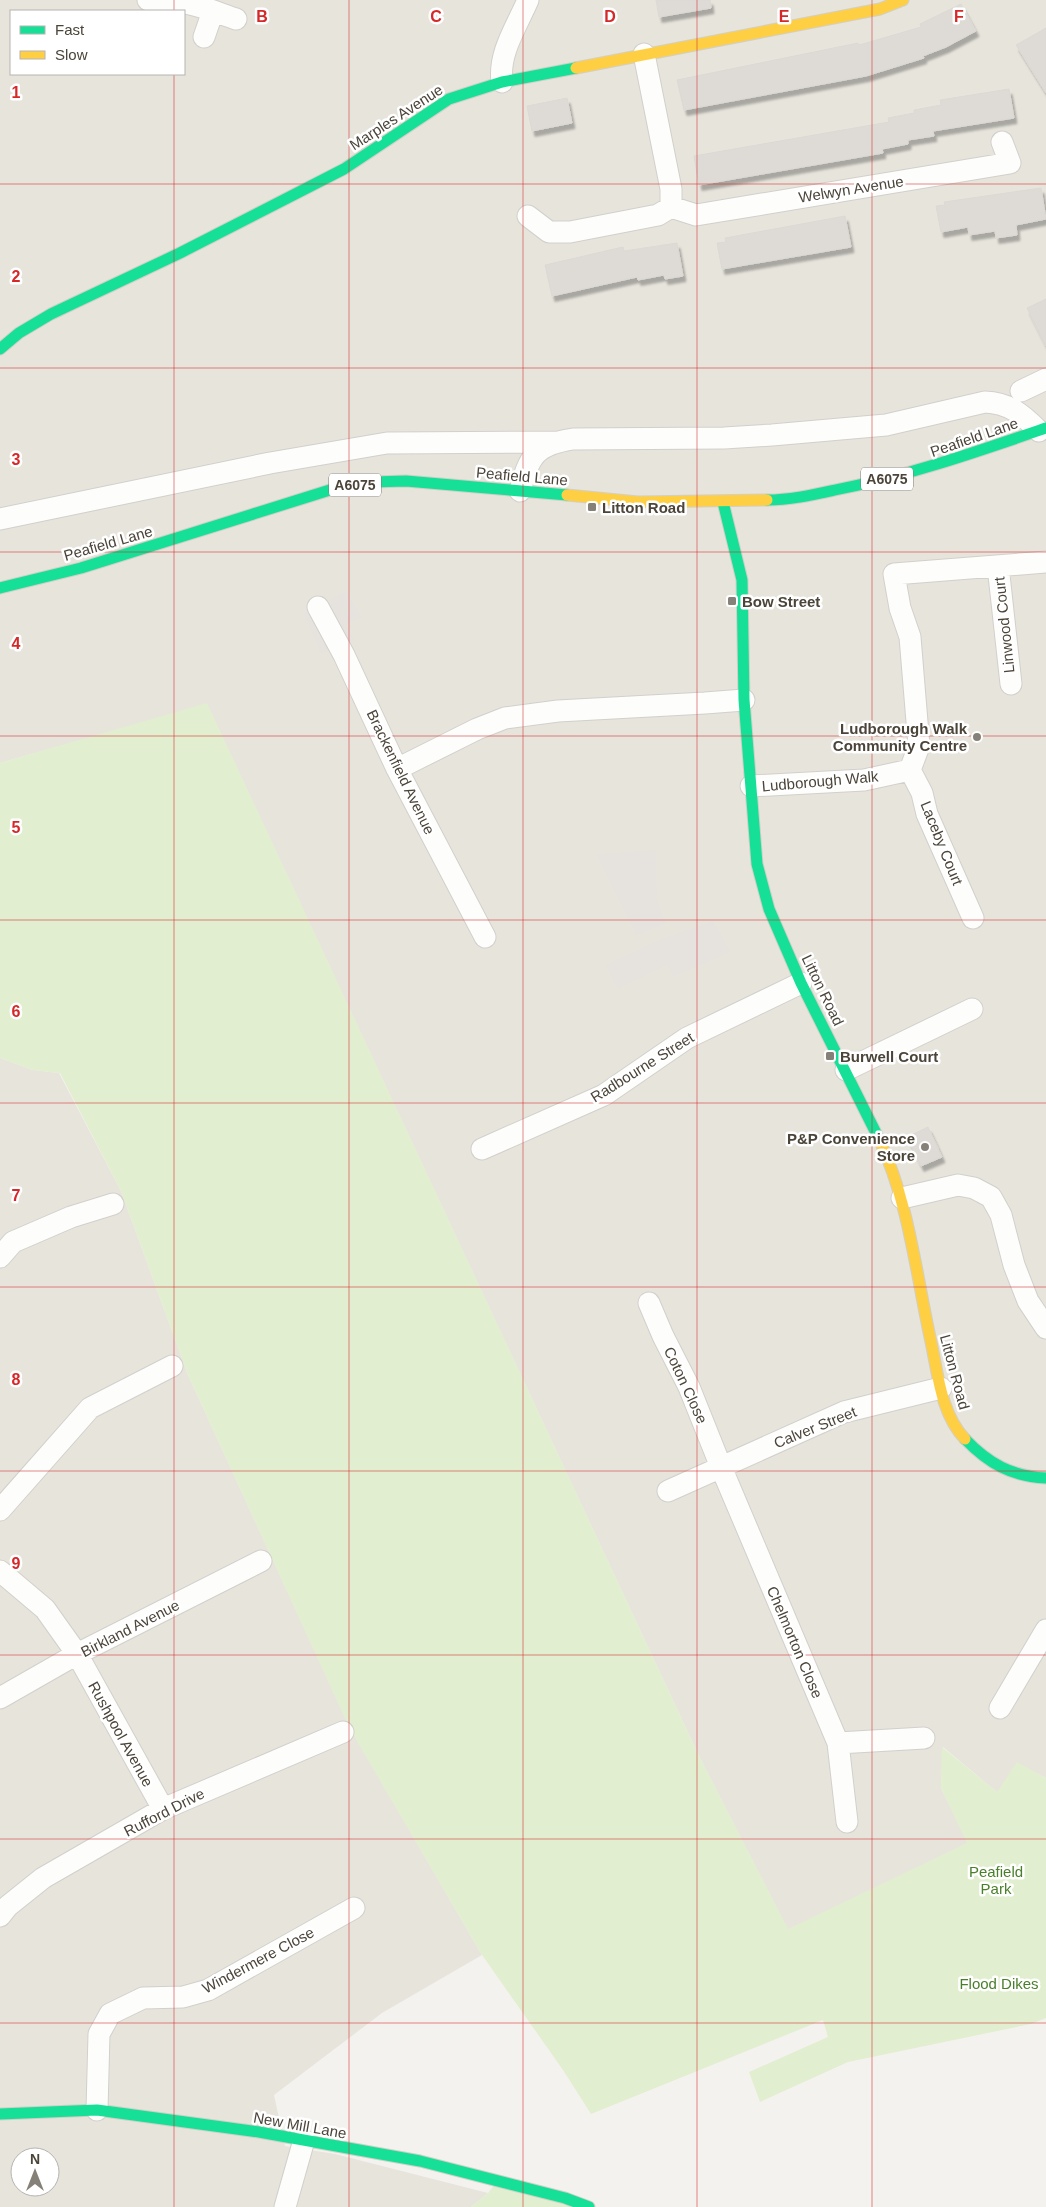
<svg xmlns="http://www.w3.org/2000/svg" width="1046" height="2207" viewBox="0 0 1046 2207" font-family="Helvetica,sans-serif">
  <defs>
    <filter id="shadow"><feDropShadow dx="3" dy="5.5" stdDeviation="1" flood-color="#0004"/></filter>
  </defs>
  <rect width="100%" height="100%" fill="#f4f2ee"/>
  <path fill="#e7e4dc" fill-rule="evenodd" d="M0,0H1046V1778L1017,1763L998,1793L943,1747L941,1788L968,1843L788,1930L699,1756L207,704L0,763ZM11,11H184V74H11Z
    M0,1058L33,1070L59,1073L121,1191L188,1375L350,1728L482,1955L382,2013L274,2095L285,2146L335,2154L488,2193L471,2207H0ZM20,2157H50V2187H20Z"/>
  <path fill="#e1eecf" d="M207,703L699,1756L788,1929L967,1843L941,1788L942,1747L997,1792L1017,1762L1046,1778V2018L1031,2024L848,2062L760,2102L749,2072L828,2037L823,2020L591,2114L563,2070L482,1955L350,1729L188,1375L121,1191L60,1073L33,1070L0,1058V763Z
    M497,2182L582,2207H471L488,2193Z"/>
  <path fill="#e6e3df" d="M346,591L362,617L346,625L354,640L321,654L303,613Z
    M656,850L657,900L666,924L636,935L596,854Z
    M713,921L731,952L673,977L667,965L617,989L606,965L656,941Z"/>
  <path fill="#dedbd6" stroke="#dcd9d4" filter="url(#shadow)" d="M656,0H710L711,8L659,17Z
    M961,4L976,31L946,47L923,56L924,58L866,76L684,110L677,80L858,43L859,45L921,27L920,24Z
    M1046,28V93L1016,45Z
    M1009,89L1014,118L933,131L934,136L908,140V144L882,149L883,153L699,185L694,156L889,122L888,118L914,113V110L941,105L940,100Z
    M567,98L572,123L532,131L527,106Z
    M1041,188L1046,219L1016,225L1017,235L996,238L995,231L969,235L968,227L941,232L936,206L945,205L944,202Z
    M845,216L851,247L722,269L717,243L726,242L725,238Z
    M677,243L683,276L665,279L664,275L638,280L637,277L552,296L545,265L623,247L624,251Z
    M1046,299V346L1027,308Z
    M928,1127L942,1157L921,1166L907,1137Z"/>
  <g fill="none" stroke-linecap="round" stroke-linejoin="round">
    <g stroke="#d2d0cb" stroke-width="23">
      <path id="street" d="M148,0C162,4 167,0 179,2C198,4 218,13 236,19
        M204,37L213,11
        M644,54L671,189V207
        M502,82C498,53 517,26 528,0
        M528,216L549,232H570L658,215L671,207L696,215L1010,163L1002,142
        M1021,391L1046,379
        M520,491C529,456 535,445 573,439L724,438L772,435L886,425L985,402C1009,403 1022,414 1039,431
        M0,519L270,463L387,443L559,442
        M998,566L1011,684
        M318,607L344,655L397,769L485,937
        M397,769L477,729L505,718L558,711L705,703L744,700
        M910,770L922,793L927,814L973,918
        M751,786L864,780L910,770L919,746L910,637L900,608L894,574L1046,562
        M846,1070L972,1009
        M482,1149L604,1095L687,1038L801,983
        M902,1198L958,1185L974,1188L991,1197L1001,1215L1014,1265L1028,1301L1046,1328
        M0,1257L13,1242L71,1217L113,1204
        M649,1303L663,1336L689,1387L721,1467L838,1743L847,1822
        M668,1491L844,1412L941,1388
        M0,1510L90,1408L172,1366
        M0,1571L45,1609L77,1654L163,1809
        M0,1698L77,1654L261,1561
        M1000,1708L1046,1630
        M838,1743L924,1738
        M0,1916L8,1906L43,1878L163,1809L343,1732
        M97,2110L99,2034L110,2014L143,1998L183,1997L208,1990L354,1908
        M285,2207L304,2140"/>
    </g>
    <g stroke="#d3cfc5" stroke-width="13">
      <path id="fast" d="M0,349L19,333L51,314L180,253L344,169L449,99L502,82L576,68
        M767,500C790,500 812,495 835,490C907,476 976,452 1046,428
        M723,502L742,580L744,700L757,864L769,909L801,983L879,1139
        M0,588L81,568L333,489L372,482L406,481L567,495
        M965,1439C989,1464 1011,1476 1046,1478
        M0,2114L97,2110L259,2132L420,2161L565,2198L589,2207"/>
    </g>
    <g stroke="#d3cfc5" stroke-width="13">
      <path id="slow" d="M576,68L880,9L903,0
        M567,495L638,502L767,500
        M879,1139C909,1202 916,1274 931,1342C938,1374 941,1414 965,1439"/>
    </g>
    <use href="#street" stroke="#fdfdfc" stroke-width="21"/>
    <use href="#fast" stroke="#16e098" stroke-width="11"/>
    <use href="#slow" stroke="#ffcf43" stroke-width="11"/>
  </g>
  <path fill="none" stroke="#d62828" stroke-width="1" stroke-opacity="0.55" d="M174,0V11M349,0V2207M523,0V2207M697,0V2207M872,0V2207M174,74V2207M0,184H1046M0,368H1046M0,552H1046M0,736H1046M0,920H1046M0,1103H1046M0,1287H1046M0,1471H1046M0,1655H1046M0,1839H1046M0,2023H1046"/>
  <g fill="#868178" stroke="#fff" stroke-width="2">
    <rect x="587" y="502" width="10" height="10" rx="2.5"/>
    <rect x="727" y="596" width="10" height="10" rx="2.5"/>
    <circle cx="977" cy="737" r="5"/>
    <rect x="825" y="1051" width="10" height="10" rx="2.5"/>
    <circle cx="925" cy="1147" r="5"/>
  </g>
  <g text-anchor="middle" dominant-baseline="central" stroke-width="5" stroke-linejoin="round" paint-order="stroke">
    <g fill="#fff" stroke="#817c74" stroke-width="1">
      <rect x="861" y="467.5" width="52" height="23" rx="4"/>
      <rect x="329" y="473.5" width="52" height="23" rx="4"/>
    </g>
    <g font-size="14" font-weight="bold" fill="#4b4439">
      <text x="887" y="479">A6075</text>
      <text x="355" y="485">A6075</text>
    </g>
    <g font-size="15" fill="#4b4439" stroke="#fff">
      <text transform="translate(396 117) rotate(-33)">Marples Avenue</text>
      <text transform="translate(851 189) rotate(-9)">Welwyn Avenue</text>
      <text transform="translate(974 437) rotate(-19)">Peafield Lane</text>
      <text transform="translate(522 476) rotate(5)">Peafield Lane</text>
      <text transform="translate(108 543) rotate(-16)">Peafield Lane</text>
      <text transform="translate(1004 625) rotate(-96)">Linwood Court</text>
      <text transform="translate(401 772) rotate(64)">Brackenfield Avenue</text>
      <text transform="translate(820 781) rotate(-5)">Ludborough Walk</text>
      <text transform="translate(942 843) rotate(68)">Laceby Court</text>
      <text transform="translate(823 990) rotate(64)">Litton Road</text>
      <text transform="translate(642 1067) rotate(-32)">Radbourne Street</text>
      <text transform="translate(955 1372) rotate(75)">Litton Road</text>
      <text transform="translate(686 1385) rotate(65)">Coton Close</text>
      <text transform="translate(815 1427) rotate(-22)">Calver Street</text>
      <text transform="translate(130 1628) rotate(-27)">Birkland Avenue</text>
      <text transform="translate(795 1642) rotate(67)">Chelmorton Close</text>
      <text transform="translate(121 1734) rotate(61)">Rushpool Avenue</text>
      <text transform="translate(164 1812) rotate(-27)">Rufford Drive</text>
      <text transform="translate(258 1960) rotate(-28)">Windermere Close</text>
      <text transform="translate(300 2125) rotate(10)">New Mill Lane</text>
    </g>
    <g font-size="15" font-weight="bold" fill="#4b4439" stroke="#fff" text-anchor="start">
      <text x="602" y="507">Litton Road</text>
      <text x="742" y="601">Bow Street</text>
      <text x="967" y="728" text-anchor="end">Ludborough Walk<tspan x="967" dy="17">Community Centre</tspan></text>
      <text x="840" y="1056">Burwell Court</text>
      <text x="915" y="1138" text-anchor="end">P&amp;P Convenience<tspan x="915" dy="17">Store</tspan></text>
    </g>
    <g font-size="15" fill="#4a7f2a" stroke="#fff">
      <text x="996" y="1871">Peafield<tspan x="996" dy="17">Park</tspan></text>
      <text x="999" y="1983">Flood Dikes</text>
    </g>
  </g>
  <g font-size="16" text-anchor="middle" font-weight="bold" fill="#d62828" stroke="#fff" stroke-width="5" stroke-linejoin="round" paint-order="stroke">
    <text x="262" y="22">B</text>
    <text x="436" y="22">C</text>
    <text x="610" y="22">D</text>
    <text x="784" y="22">E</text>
    <text x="959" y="22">F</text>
    <text x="16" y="98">1</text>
    <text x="16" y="282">2</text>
    <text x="16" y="465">3</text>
    <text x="16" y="649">4</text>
    <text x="16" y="833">5</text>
    <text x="16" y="1017">6</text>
    <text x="16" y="1201">7</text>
    <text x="16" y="1385">8</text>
    <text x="16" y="1569">9</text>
  </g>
  <rect x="10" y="10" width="175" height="65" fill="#ffffff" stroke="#b7b4b0"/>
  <rect x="20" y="26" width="25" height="8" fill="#16e098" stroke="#b7b4b0"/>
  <text x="55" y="35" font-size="15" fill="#4b4439">Fast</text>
  <rect x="20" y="51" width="25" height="8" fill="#ffcf43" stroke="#b7b4b0"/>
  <text x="55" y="60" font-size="15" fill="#4b4439">Slow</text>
  <g transform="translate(35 2172)"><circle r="24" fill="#ffffff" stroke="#b7b4b0"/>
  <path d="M0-4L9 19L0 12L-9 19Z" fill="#868178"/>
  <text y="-8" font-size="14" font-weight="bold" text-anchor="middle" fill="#4b4439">N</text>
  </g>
</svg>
